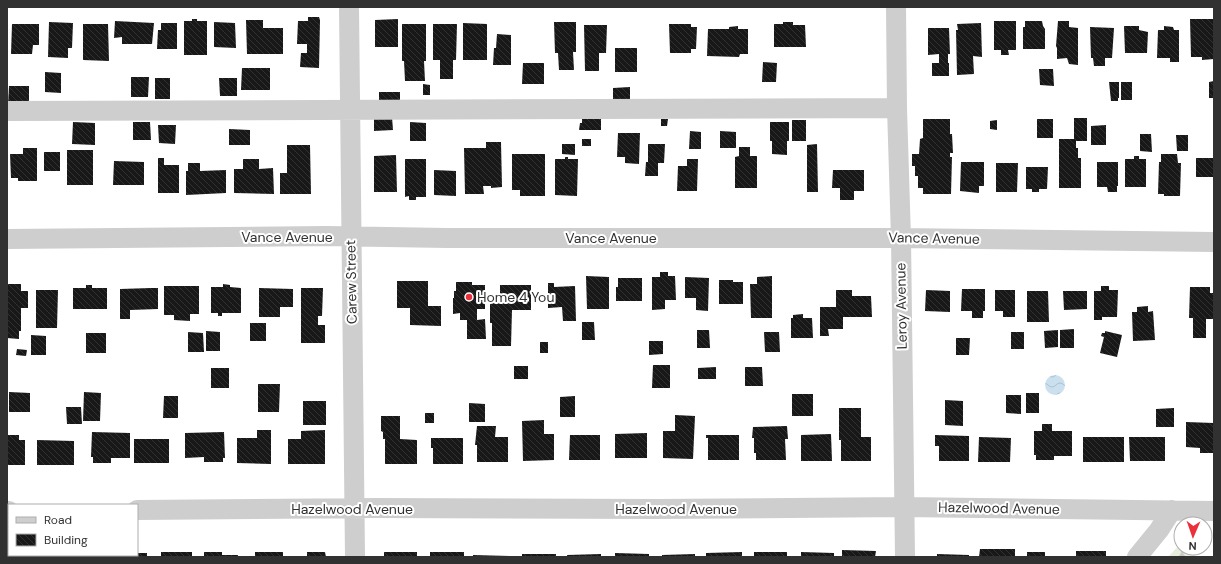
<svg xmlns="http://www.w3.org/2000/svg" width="1221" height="564" viewBox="0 0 1221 564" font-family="'DM Sans',sans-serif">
  <defs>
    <pattern id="forest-firs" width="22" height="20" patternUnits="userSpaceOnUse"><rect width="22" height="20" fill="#e7eedf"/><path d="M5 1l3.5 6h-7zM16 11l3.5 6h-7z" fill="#c7cdc0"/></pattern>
    <pattern id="water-waves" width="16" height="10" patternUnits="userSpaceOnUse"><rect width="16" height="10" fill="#cbe0ee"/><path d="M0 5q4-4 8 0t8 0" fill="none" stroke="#afc1cd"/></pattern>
    <pattern id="building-back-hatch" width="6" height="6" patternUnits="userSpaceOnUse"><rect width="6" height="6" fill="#181818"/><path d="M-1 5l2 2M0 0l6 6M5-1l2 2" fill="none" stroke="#313131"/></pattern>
  </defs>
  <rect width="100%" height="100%" fill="#fff"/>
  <path fill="url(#forest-firs)" d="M1181,543V548H1186L1197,557H1168Z"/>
  <path fill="url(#water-waves)" d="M1045 385a10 10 0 1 1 20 0a10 10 0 1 1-20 0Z"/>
  <path fill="url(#building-back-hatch)" d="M308,17H319L320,20L319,68L300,67L301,53H307V44H297L298,21H308Z
    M192,19H197V21H207V55H184V21H192Z
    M398,19V47H375V20Z
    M1190,19H1214V59L1202,60V57H1191Z
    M246,20H263V28H283V54H247Z
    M115,21L154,23L152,44H122V37L114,38Z
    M994,21H1016V50H1008L1009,55H1001V50H994Z
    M1025,21H1042L1043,26L1045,29V49H1023V27H1025Z
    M1058,21H1069V27L1078,28V65L1069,64L1067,58L1057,59V48L1056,46Z
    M49,22L73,23L72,48H68V58L48,57Z
    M214,22L235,23L236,48L214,47Z
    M554,22H576V52H573L574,70H559L558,53H555Z
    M783,22H793V25H805L806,47H774V24H783Z
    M161,23H177V49H157L158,30H161Z
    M463,23L487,24V60H463Z
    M981,23L982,57L973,56L974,74L957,75L956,30H958L957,24Z
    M12,24H39V45H33L32,54H11Z
    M83,24H108L109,61L83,60Z
    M402,24H426V61H424L425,81H405L404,61H402Z
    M433,24H457L456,60H453V79H440V60H433Z
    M669,24H691V27H697L696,49H691V53H670Z
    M584,25H607L606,53H599V71H585Z
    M738,26V29H748V54H740L739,57L707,56L708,29H729V27Z
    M1124,26H1139V30L1148,32L1147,53H1125Z
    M1164,26L1173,27L1174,30H1179V62H1170V58H1157L1158,30H1164Z
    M1090,27L1114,28L1112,58H1105V66H1094L1093,58H1091Z
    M928,28H949L950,54H948V63H949V76H932V63H939V54L928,55Z
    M497,34L511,35V65H493L494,48H496Z
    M615,48H637V72H615Z
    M763,62L777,63L776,82H762Z
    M523,63H544V84H522Z
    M242,68H270V90H241Z
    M1039,69H1053L1054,86L1040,85Z
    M45,72L61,73V93L45,92Z
    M131,77H149L148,97H131Z
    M155,78H170V99H155Z
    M219,78H237V96H220Z
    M1214,81V98H1209V82Z
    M1109,82H1119V98H1118V101H1111Z
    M1121,82H1132V100H1121Z
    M423,84L430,85V95H423Z
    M9,86H29V105H8Z
    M630,87V102H613V88Z
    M379,92H400V104H379Z
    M582,116H601V130H579L580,123H582Z
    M374,117H392L393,130L374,131Z
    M1074,118H1087V141H1076V148H1078V158H1081V188H1059V139H1074Z
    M661,119H668L667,126H661Z
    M923,119H950V134H952L953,153H950V157H952L951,194H923V188H918V176H915V166H912V154H919L920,139L923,138Z
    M1037,119H1053V138H1037Z
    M792,120H806V141H792Z
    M997,120V130L990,129V121Z
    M73,122L95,123V145L72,144Z
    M133,122H150L151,140H133Z
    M410,122L426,123V141H410Z
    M770,122H789V141H787V155L772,154V141H770Z
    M158,125H176L175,144L159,143Z
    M1106,125V145H1091V126Z
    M229,129L250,130V145H229Z
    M690,131L701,132V149H689Z
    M720,131L736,132V148H720Z
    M618,133H640L639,164L625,163V157H617Z
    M1140,134H1151L1152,152L1140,151Z
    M1176,135H1188V151H1177Z
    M582,139H591V146H582Z
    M486,142H501L502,187L491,188V186H483L484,194H465L464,148H486Z
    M562,144H575V155L562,154Z
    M648,144H665L664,163H658V176H645L646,162H648Z
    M817,144L818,192H807V145Z
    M287,145H310L311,194H280V173H287Z
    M739,147H750V156H757V188H735V157L739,156Z
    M23,148H37V181H18V178H11L10,154H23Z
    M67,150H93V185H67Z
    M44,152H60V171H44Z
    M512,154H545V196H520V190H512Z
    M1161,154H1177L1178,163H1181L1180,196H1164V194H1158L1159,162H1161Z
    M396,155L397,192H374V156Z
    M1134,156H1139V159H1146V187H1125V159H1134Z
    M565,157H568V159H578L577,196L555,195V159H565Z
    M158,158H164V165H179V193H158Z
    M1196,158H1214V177H1196Z
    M243,159H259V169L273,168L274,194L234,193V169H243Z
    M405,159H426V197H416V200H409V196L405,197Z
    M687,159H698L697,191H677L678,166H687Z
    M114,161L144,162V185H113Z
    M961,162H984V186H979V193L960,191Z
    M1097,162H1118V186H1117V192H1108L1107,187H1097Z
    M188,163H200V171L226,170V193L186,195V171H188Z
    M996,163H1018L1017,192H996Z
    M1026,167H1048L1047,189H1039V192H1032V189H1026Z
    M434,170L456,171V196L434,195Z
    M833,170H864V191H854V200H840V188H832Z
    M660,272H668V276H675L676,300H665V309L652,310V277H660Z
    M586,276L609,277V309H587Z
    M772,276V318H751L750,284H757V277Z
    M685,277L709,278L708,311L696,310V298H685Z
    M618,278H642V301H616V287H618Z
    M719,280H733V282H743V304H719Z
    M397,281H428V306H441V326L410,325V308H397Z
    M456,282H472V285H485V309H477V320L485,319L486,339H467V320H460V313L453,314V298H454V291H456Z
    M548,283H554V287L575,286L576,321H563L562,307L548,308Z
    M7,284H21V291H28V308H21V331H19V339L7,338Z
    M223,284L230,285V287L241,288V313H222V316H218V313H211V287H223Z
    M86,285H92V288H107V309H73V288H86Z
    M500,285H531V310H512L511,346H492V323H490V303H500Z
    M164,286H199V314H190V321L174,320V315H164Z
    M1101,286H1109V290H1118L1117,317H1102V320H1094V291H1101Z
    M1190,287H1210V293H1214V319H1206V338H1193V318H1189Z
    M151,288H158V309L130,310V319H120V289Z
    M259,288L293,289V307H280V317H259Z
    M301,288H323L322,316H318V325H325V343H301Z
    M962,289H985V311H983V318H972V311H961Z
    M36,290H58L57,328H36Z
    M836,290H852V296H871L872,317H843V329H828L829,336H820V307H836Z
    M926,290L950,291V312L925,311Z
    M995,290H1015V317H1003V311H995Z
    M1027,291H1048L1049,322H1027Z
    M1063,291H1087V309L1064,310Z
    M1148,306V312L1153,311L1155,340L1133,341L1132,312H1137V307Z
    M803,314V318H812L813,338H791V318H793V315Z
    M582,322H594L595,340H582Z
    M250,323H266V341H250Z
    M1074,329V348H1060V330Z
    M697,330H709L710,348H697Z
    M1058,330V347L1045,348L1044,331Z
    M206,331L220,332V351H206Z
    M1105,331L1122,335L1117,357L1100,353L1104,337L1101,336L1102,333H1105Z
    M188,332L203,333L204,352H188Z
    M764,332H779L780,352H765Z
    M1011,332H1024V349H1011Z
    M86,333H106V353H86Z
    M31,335L46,336V355H31Z
    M956,338H970L969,355H956Z
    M649,341H663V354L649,355Z
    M540,342H548V353H540Z
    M17,349L27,350L26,356L16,355Z
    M653,365H670V388H652Z
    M514,366H528V379H514Z
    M716,367V379H698V368Z
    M745,367H762L763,386H745Z
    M211,368H229V388H211Z
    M258,384H280L279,412H258Z
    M9,392L30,393V412H9Z
    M84,392L101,393L100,421H83Z
    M1026,393H1039V413H1026Z
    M792,394H813V416H792Z
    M1006,395H1021V414L1006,413Z
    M164,396H178V418H163Z
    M575,396V417H560V397Z
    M945,400L963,401V426L945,425Z
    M303,401H326V425H303Z
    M469,403L485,404V422H469Z
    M66,407H81L82,424H67Z
    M839,408H861V437H871V461H841V440H839Z
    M1174,408V427H1156V409Z
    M425,413H434V423H425Z
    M675,415L695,416L693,459L663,458V431H675Z
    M381,416H400V439L417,440V464H385V439H383V432L381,431Z
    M544,420V434H554V460L523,461L522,421Z
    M1186,422L1214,423V453H1200V448L1186,447Z
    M1042,424H1052V431H1072V456H1054V460H1036V455H1034V431H1042Z
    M477,426H496L495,437H508V462H477V445H475Z
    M787,426L788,439H785L786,460H756V453H754V438H752L753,427Z
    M257,430H271V464L237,463V438H257Z
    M325,430V464H288V439H301V431Z
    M92,432L130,433V458H111V463H93V457H91Z
    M224,432L225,458H223V462H204V457L185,458V433Z
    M647,433V458H615V434Z
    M831,434L832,461H801V435Z
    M7,435H19V440H25V465H7Z
    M570,435H600V460H569Z
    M706,435H739V460H708V438H706Z
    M935,435L969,436V461H939V446H935Z
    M979,437L1011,438L1010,462H978Z
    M1083,437H1124V462H1083Z
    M1129,437H1165V461H1130Z
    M431,438H463V464H433V448H431Z
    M134,439H169V463H134Z
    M37,440L74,441V465H37Z
    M980,549H1015V557H979Z
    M842,550L876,551L875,557H842Z
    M1076,551H1106V557H1076Z
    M161,552H192V557H161Z
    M204,552H222V555H238V557H204Z
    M255,552H283V557H255Z
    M307,552H325L326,557H307Z
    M384,552H417V557H384Z
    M430,552H464V557H430Z
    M742,552V557H706V553Z
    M754,552H787V557H754Z
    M801,552L834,553V557H801Z
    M1027,552H1045V557H1027Z
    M137,553H147V557H113V555H137Z
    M615,553L649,554V557H615Z
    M522,554H556V557H522Z
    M601,554V557H567V555Z
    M695,554V557H662V555Z
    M937,554L969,555V557H937Z
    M20,555H51V557H20Z
    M66,555H101V557H66Z
    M473,555L510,556V557H473Z"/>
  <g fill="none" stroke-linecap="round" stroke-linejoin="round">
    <path stroke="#cecece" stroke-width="20" d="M349,7L355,557
      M896,7L897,108L901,238L905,557
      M7,111L897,108
      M7,239L327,236L447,238H901L1214,242
      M137,510L376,508L656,509L904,507L1214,511
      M7,511H9
      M1137,557L1159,530L1172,510"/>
  </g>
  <circle fill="#ec303b" stroke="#fff" stroke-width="1.5" cx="469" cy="297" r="4"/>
  <g text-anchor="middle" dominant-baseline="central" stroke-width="4" stroke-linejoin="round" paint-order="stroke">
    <g font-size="14" fill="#313131" stroke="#fff">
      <text x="287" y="237">Vance Avenue</text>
      <text x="611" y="238">Vance Avenue</text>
      <text transform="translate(934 238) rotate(1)">Vance Avenue</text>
      <text transform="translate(351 282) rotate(-91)">Carew Street</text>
      <text transform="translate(901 306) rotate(-91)">Leroy Avenue</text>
      <text transform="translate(999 508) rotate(1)">Hazelwood Avenue</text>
      <text x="352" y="509">Hazelwood Avenue</text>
      <text x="676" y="509">Hazelwood Avenue</text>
    </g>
    <g font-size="14" fill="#313131" stroke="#fff" text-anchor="start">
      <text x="477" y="297">Home 4 You</text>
    </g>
  </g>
  <rect width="1221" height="564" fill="none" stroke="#313131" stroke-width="16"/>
  <rect x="8" y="504" width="130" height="52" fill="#ffffff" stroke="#adadad"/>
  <rect x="16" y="517" width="20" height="6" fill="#cecece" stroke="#adadad"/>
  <text x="44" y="524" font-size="12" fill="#313131">Road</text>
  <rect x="16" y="534" width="20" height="12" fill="url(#building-back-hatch)" stroke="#adadad"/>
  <text x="44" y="544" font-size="12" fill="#313131">Building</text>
  <g transform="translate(1193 536) rotate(182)"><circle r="19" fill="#ffffff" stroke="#adadad"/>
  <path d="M0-3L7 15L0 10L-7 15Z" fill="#ec303b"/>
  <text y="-6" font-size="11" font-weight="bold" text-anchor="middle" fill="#313131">N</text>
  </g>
</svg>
